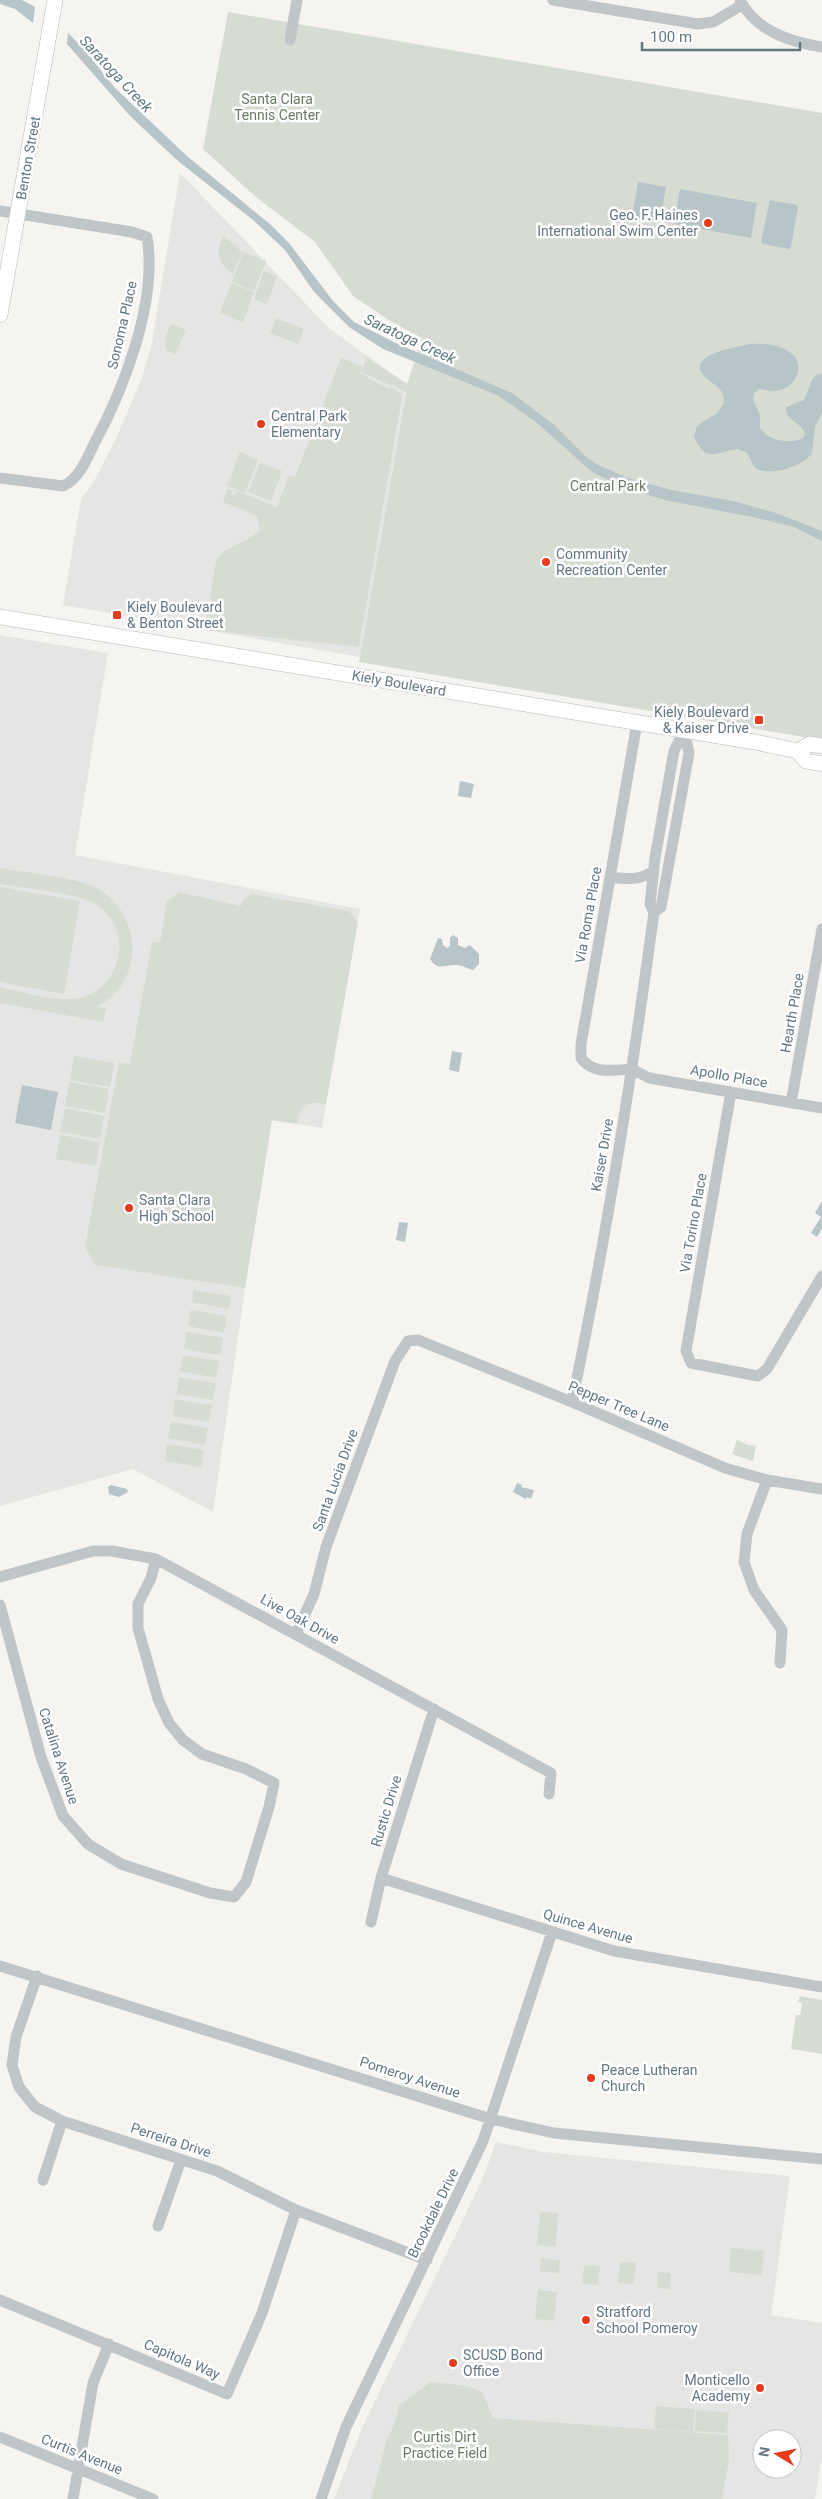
<svg xmlns="http://www.w3.org/2000/svg" width="822" height="2499" viewBox="0 0 822 2499" font-family="Roboto,sans-serif">
  <rect width="100%" height="100%" fill="#f5f4f1"/>
  <path fill="#e5e6e4" fill-rule="evenodd" d="M180,173L330,329L407,384L360,657L63,605L81,499L92,485L116,439L143,375L152,343Z
    M0,635L108,653L75,855L360,909L322,1128L272,1120L245,1288L213,1512L133,1469L0,1506Z
    M496,2142L544,2152L790,2176L771,2315L822,2323V2457L815,2499H334L362,2428L482,2180ZM762,2439H792V2469H762Z"/>
  <path fill="#d6dcd2" d="M228,12L822,113V740L359,662L406,392L361,372L367,358L407,384L422,338L390,321L353,296L315,242L257,198L203,149Z
    M224,236L242,252L233,274C219,266 214,250 224,236Z
    M243,252L266,261L254,291L232,282Z
    M264,271L277,276L267,304L254,299Z
    M231,283L254,292L243,322L220,313Z
    M276,318L304,329L298,344L270,333Z
    M171,324L186,330L175,354L166,350L165,338Z
    M341,358L362,366L360,373L387,388C394,387 399,391 402,397L359,647L205,630L216,560C227,544 248,544 260,529L257,516L223,502L227,489H232V494L235,495L237,491L277,507L289,475L295,477Z
    M240,452L258,460L245,493L227,486Z
    M260,463L282,471L271,501L248,492Z
    M0,868C27,873 66,876 90,885C127,900 144,946 124,981C118,992 108,1000 97,1007L106,1008L103,1022L0,1003V987C22,992 58,1003 80,998C121,988 135,930 97,905C78,893 24,888 0,884Z
    M0,887L80,901L64,994L0,982Z
    M179,892L241,906L243,900L251,894L349,911L358,922L326,1104C305,1101 301,1103 297,1124L272,1120L245,1288L95,1265L85,1247L119,1062L130,1064L152,942L160,943L167,901Z
    M74,1056L114,1063L110,1087L70,1080Z
    M69,1082L109,1089L105,1113L65,1106Z
    M65,1108L104,1116L100,1139L60,1132Z
    M60,1135L100,1142L96,1166L56,1159Z
    M194,1290L231,1296L229,1309L192,1302Z
    M191,1310L227,1316L224,1333L188,1326Z
    M186,1332L223,1338L220,1355L184,1349Z
    M183,1355L219,1361L216,1378L180,1371Z
    M179,1377L216,1383L213,1400L176,1394Z
    M175,1399L212,1405L209,1422L173,1416Z
    M171,1422L208,1428L205,1445L168,1438Z
    M737,1440L748,1445L756,1446L753,1461L732,1454Z
    M167,1444L204,1450L201,1467L165,1461Z
    M800,1996L822,2000V2054L791,2049L796,2015H800L802,2003L798,2002Z
    M540,2212L558,2213L556,2247L537,2245Z
    M731,2248L764,2251L762,2275L729,2272Z
    M541,2258L560,2260L559,2273L540,2271Z
    M620,2262L636,2263L634,2284L618,2283Z
    M584,2265L600,2266L598,2285L582,2284Z
    M658,2272L671,2273L670,2289L657,2288Z
    M538,2290L557,2292L554,2321L535,2319Z
    M431,2382L468,2386L483,2393L493,2418L728,2435L729,2459L722,2499H371L386,2442L395,2422L399,2405Z
    M656,2406L695,2409L693,2432L654,2429Z
    M696,2410L729,2412L727,2433L695,2431Z"/>
  <path fill="#b7c5c8" d="M0,0H22L35,7L33,23L15,9L0,4Z
    M68,33L84,49L115,88L187,156L271,225L289,243L333,301L354,322L396,343L512,393L553,424L585,456L598,465L628,478L671,490L733,501L776,513L822,531V541L794,527L753,517L669,501L624,488L592,472L536,422L497,395L383,349L349,327L314,292L285,250L253,220L178,161L130,116L67,44Z
    M638,182L666,187L660,222L632,217Z
    M680,189L757,203L751,238L674,224Z
    M770,200L797,205L798,207L791,247L789,249L763,244L761,241Z
    M751,344C763,343 777,344 788,351C809,363 795,391 774,391C769,391 764,389 759,389L754,393L753,399L760,415V428C767,440 791,445 803,438L805,433C800,422 785,420 786,407L804,400L813,378L820,373L822,375V413L815,427L812,453C803,467 770,477 755,468L747,453L738,449C717,451 705,465 694,436L697,426L717,413L724,403C725,388 713,385 704,376C684,354 741,346 751,344Z
    M460,781L474,784L471,798L458,796Z
    M453,935L458,938V945L465,948L470,945L479,954V964L473,970C468,969 462,965 457,965C444,964 439,972 430,959L438,938L442,939L443,945L447,948L450,946V938Z
    M452,1051L462,1053L459,1072L449,1070Z
    M22,1085L58,1092L51,1130L15,1123Z
    M822,1201V1228L817,1237L811,1233L821,1217L815,1213Z
    M399,1222L408,1223L405,1242L396,1240Z
    M517,1483L522,1485L521,1487L534,1490L531,1499L527,1497L526,1499L513,1492Z
    M111,1485L127,1489L128,1492L119,1497L109,1494L108,1487Z"/>
  <g fill="none" stroke-linecap="round" stroke-linejoin="round">
    <g stroke="#b3b8bb" stroke-width="16">
      <path id="major" d="M0,315L55,0
        M0,617L755,742L798,751L806,761L822,764
        M798,751L810,744L822,746"/>
    </g>
    <path stroke="#c0c5c7" stroke-width="11" d="M553,0L698,24L713,22L742,5
      M740,0C756,31 790,42 822,47
      M290,40L297,0
      M0,211L132,232L147,237C158,301 124,389 94,444C87,459 79,479 63,486L0,478
      M610,877C625,879 642,881 654,870
      M654,912L661,907L689,753L684,731
      M632,1069C614,1070 593,1075 581,1058V1044L637,723
      M632,1069L649,1078L822,1108
      M731,1092L686,1351L691,1363L758,1376L767,1369L822,1276
      M791,1103L822,929
      M572,1402C606,1240 632,1076 654,912L650,904L655,858L674,751L684,731
      M767,1480L747,1534L744,1562L754,1590L782,1630L780,1663
      M0,1577L93,1551H112L156,1559L551,1773L549,1794
      M0,1605L41,1757L63,1816L88,1844L121,1864L210,1893L234,1897L246,1882L269,1807L274,1783L246,1769L202,1754L183,1740L169,1723L158,1699L138,1628V1604L151,1578L156,1559
      M296,1634L314,1594L326,1547L395,1361L408,1341L418,1340L572,1402L725,1468L767,1480L822,1489
      M381,1878L614,1951L822,1987
      M371,1922L381,1878L434,1709
      M0,1966L491,2119L554,2133L822,2159
      M37,1976L16,2037L12,2065L19,2087L35,2107L62,2121L217,2171L296,2210L427,2260
      M43,2180L62,2121
      M158,2226L181,2160
      M0,2300L227,2394L262,2313L296,2210
      M0,2437L153,2499
      M73,2499L93,2383L109,2344
      M321,2499L346,2427L483,2141L552,1932"/>
    <use href="#major" stroke="#fff" stroke-width="15"/>
  </g>
  <g fill="#e73b1e" stroke="#fff" stroke-width="2">
    <circle cx="708" cy="223" r="5"/>
    <circle cx="261" cy="424" r="5"/>
    <circle cx="546" cy="562" r="5"/>
    <rect x="112" y="610" width="10" height="10" rx="2.5"/>
    <rect x="754" y="715" width="10" height="10" rx="2.5"/>
    <circle cx="129" cy="1208" r="5"/>
    <circle cx="591" cy="2078" r="5"/>
    <circle cx="586" cy="2320" r="5"/>
    <circle cx="453" cy="2363" r="5"/>
    <circle cx="760" cy="2388" r="5"/>
  </g>
  <g text-anchor="middle" dominant-baseline="central" stroke-width="5" stroke-linejoin="round" paint-order="stroke">
    <g font-size="14" fill="#697a62" stroke="#fff">
      <text x="277" y="99">Santa Clara<tspan x="277" dy="16">Tennis Center</tspan></text>
      <text x="608" y="486">Central Park</text>
      <text x="445" y="2437">Curtis Dirt<tspan x="445" dy="16">Practice Field</tspan></text>
    </g>
    <g font-size="14" fill="#637783" stroke="#fff">
      <text transform="translate(28 158) rotate(-80)">Benton Street</text>
      <text transform="translate(122 325) rotate(-77)">Sonoma Place</text>
      <text transform="translate(399 683) rotate(10)">Kiely Boulevard</text>
      <text transform="translate(588 915) rotate(-80)">Via Roma Place</text>
      <text transform="translate(792 1013) rotate(-80)">Hearth Place</text>
      <text transform="translate(729 1076) rotate(10)">Apollo Place</text>
      <text transform="translate(602 1155) rotate(-80)">Kaiser Drive</text>
      <text transform="translate(693 1223) rotate(-80)">Via Torino Place</text>
      <text transform="translate(619 1406) rotate(23)">Pepper Tree Lane</text>
      <text transform="translate(335 1480) rotate(-70)">Santa Lucia Drive</text>
      <text transform="translate(300 1619) rotate(29)">Live Oak Drive</text>
      <text transform="translate(59 1756) rotate(72)">Catalina Avenue</text>
      <text transform="translate(386 1811) rotate(-73)">Rustic Drive</text>
      <text transform="translate(588 1926) rotate(16)">Quince Avenue</text>
      <text transform="translate(410 2077) rotate(18)">Pomeroy Avenue</text>
      <text transform="translate(171 2140) rotate(18)">Perreira Drive</text>
      <text transform="translate(433 2213) rotate(-64)">Brookdale Drive</text>
      <text transform="translate(182 2359) rotate(23)">Capitola Way</text>
      <text transform="translate(82 2454) rotate(22)">Curtis Avenue</text>
    </g>
    <g font-size="14" fill="#637783" stroke="#fff" text-anchor="start">
      <text x="698" y="215" text-anchor="end">Geo. F. Haines<tspan x="698" dy="16">International Swim Center</tspan></text>
      <text x="271" y="416">Central Park<tspan x="271" dy="16">Elementary</tspan></text>
      <text x="556" y="554">Community<tspan x="556" dy="16">Recreation Center</tspan></text>
      <text x="127" y="607">Kiely Boulevard<tspan x="127" dy="16">&amp; Benton Street</tspan></text>
      <text x="749" y="712" text-anchor="end">Kiely Boulevard<tspan x="749" dy="16">&amp; Kaiser Drive</tspan></text>
      <text x="139" y="1200">Santa Clara<tspan x="139" dy="16">High School</tspan></text>
      <text x="601" y="2070">Peace Lutheran<tspan x="601" dy="16">Church</tspan></text>
      <text x="596" y="2312">Stratford<tspan x="596" dy="16">School Pomeroy</tspan></text>
      <text x="463" y="2355">SCUSD Bond<tspan x="463" dy="16">Office</tspan></text>
      <text x="750" y="2380" text-anchor="end">Monticello<tspan x="750" dy="16">Academy</tspan></text>
    </g>
    <g font-size="15" font-style="italic" fill="#5f7a80" stroke="#fff">
      <text transform="translate(116 74) rotate(47)">Saratoga Creek</text>
      <text transform="translate(410 339) rotate(25)">Saratoga Creek</text>
    </g>
  </g>
  <g transform="translate(777 2454) rotate(280)"><circle r="24" fill="#ffffff" stroke="#c1c9cd"/>
  <path d="M0-4L9 19L0 12L-9 19Z" fill="#e73b1e"/>
  <text y="-8" font-size="14" font-weight="bold" text-anchor="middle" fill="#637783">N</text>
  </g>
  <path d="M642 42v8h158v-8" fill="none" stroke="#637783" stroke-width="2.5"/>
  <text x="650" y="42" font-size="15" fill="#637783" stroke="#ffffff" stroke-width="4" paint-order="stroke">100 m</text>
</svg>
